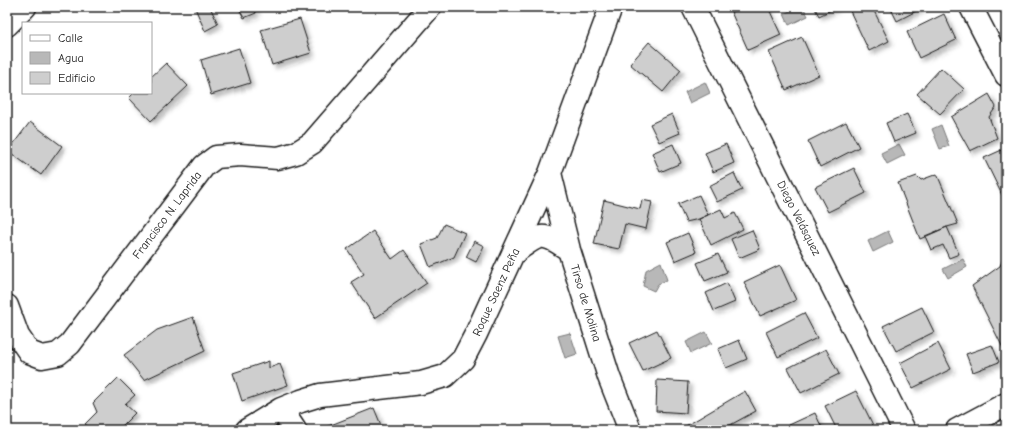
<svg xmlns="http://www.w3.org/2000/svg" width="1013" height="437" viewBox="0 0 1013 437" font-family="'Comic Neue',sans-serif">
  <defs>
    <filter id="shadow"><feDropShadow dx="3.5" dy="3.5" stdDeviation="2" flood-color="#0004"/></filter>
  </defs>
  <rect width="100%" height="100%" fill="#fff"/>
  <filter id="ink" filterUnits="userSpaceOnUse"><feTurbulence type="fractalNoise" baseFrequency=".025" numOctaves="2"/><feDisplacementMap in="SourceGraphic" scale="8" xChannelSelector="R" yChannelSelector="G"/><feConvolveMatrix kernelMatrix="1 2 1 2 8 2 1 2 1" color-interpolation-filters="sRGB"/></filter>
  <g filter="url(#ink)">
    <path fill="#b8b8b8" stroke="#7a7a7a" d="M798,7H803L808,16L789,25L784,14Z
      M705,82L710,93L690,103L685,92Z
      M941,125L949,146L940,149L932,129Z
      M899,144L905,155L887,164L881,153Z
      M888,231L893,242L873,252L868,241Z
      M963,259L967,267L948,278L943,269Z
      M661,262L667,280L658,284L654,291L643,286L646,270Z
      M706,332L712,343L691,353L686,342Z
      M570,333L577,354L565,358L558,336Z"/>
    <path fill="#cecece" stroke="#1c1c1c" filter="url(#shadow)" d="M198,7H210L218,24L205,31L195,8Z
      M238,7H254L256,13L244,18Z
      M743,7H768L781,35L748,50L731,12Z
      M814,7H837L819,16Z
      M853,7H872L889,41L869,51L849,9Z
      M890,7H924L897,21Z
      M944,14L956,40L919,58L907,32Z
      M300,19L311,53L272,65L261,30Z
      M802,37L819,75L786,90L769,52Z
      M649,42L681,70L663,92L630,64Z
      M239,48L250,83L211,95L201,60Z
      M166,63L188,86L151,121L129,98L134,93H151V77Z
      M941,68L964,89L940,114L917,94Z
      M989,94L996,107L989,117L997,138L970,151L951,117Z
      M672,114L680,133L659,142L650,124Z
      M907,114L916,133L894,142L886,123Z
      M30,122L62,146L41,175L8,151Z
      M846,122L859,147L820,167L808,141Z
      M673,144L681,163L660,172L652,153Z
      M726,144L734,163L713,172L705,153Z
      M1006,148V193L1002,195L984,158Z
      M854,168L866,193L828,212L815,187Z
      M734,173L742,190L717,202L709,186Z
      M937,174L958,224L947,227L920,239L898,183L917,176L921,180Z
      M699,195L708,215L699,219L686,222L678,204Z
      M604,200L640,209L642,200L652,202L646,229L625,224L619,249L594,244Z
      M721,209L725,218L735,213L743,229L711,245L699,219Z
      M444,224L465,233L454,257L430,267L421,244L437,238Z
      M947,227L959,254L949,258L943,245L931,250L925,236Z
      M752,230L760,249L739,258L731,239Z
      M373,231L392,259L404,250L427,283L375,318L351,282L364,274L347,249Z
      M688,233L696,252L675,261L667,242Z
      M474,241L484,246L476,262L466,257Z
      M1006,253V354L972,286L1000,266L1005,254Z
      M718,254L727,272L705,281L697,263Z
      M780,265L796,300L760,316L744,282Z
      M727,283L735,302L714,311L706,293Z
      M922,307L934,332L896,351L883,326Z
      M804,313L817,338L778,357L766,332Z
      M193,317L205,351L144,380L124,355L157,330Z
      M657,330L671,358L643,371L629,343Z
      M739,340L747,359L726,368L718,349Z
      M938,343L951,369L913,388L900,363Z
      M992,345L999,362L973,372L966,354Z
      M826,349L839,374L801,393L788,368Z
      M269,361V368L280,364L288,385L242,401L233,373Z
      M118,378L135,395L125,404L135,413L118,430H92L85,424L97,412L93,403Z
      M657,380L688,382L686,413L656,411Z
      M745,391L756,411L721,430H679Z
      M856,391L875,429L837,430L825,406Z
      M374,408L383,430H318Z
      M815,413L823,430H792L789,425Z"/>
    <g fill="none" stroke-linecap="round" stroke-linejoin="round">
      <g stroke="#1c1c1c" stroke-width="25">
        <path id="minor" d="M693,7L904,430
          M971,7L1006,75
          M7,25L25,7
          M550,173L569,250L609,377L630,430
          M514,253C540,233 542,231 569,250
          M7,306L18,336L29,352L42,357L58,354L70,344L204,166L216,157L240,155L278,158L296,153L312,143L430,7
          M281,409L295,430
          M247,430L281,409L301,401L320,395L421,383L445,376L463,359L476,334L550,173L611,7
          M957,430L1006,404"/>
      </g>
      <use href="#minor" stroke="#fff" stroke-width="22"/>
    </g>
  </g>
  <g text-anchor="middle" dominant-baseline="central" stroke-width="3" stroke-linejoin="round" paint-order="stroke">
    <g font-size="12" fill="#1c1c1c" stroke="#fff">
      <text transform="translate(167 215) rotate(-53)">Francisco N. Laprida</text>
      <text transform="translate(799 218) rotate(63)">Diego Velásquez</text>
      <text transform="translate(496 292) rotate(-65)">Roque Saenz Peña</text>
      <text transform="translate(586 303) rotate(73)">Tirso de Molina</text>
    </g>
  </g>
  <rect width="1013" height="437" fill="none" stroke="#fff" stroke-width="24"/>
  <rect x="12" y="12" width="989" height="413" fill="none" stroke="#1c1c1c" stroke-width="1.5" filter="url(#ink)"/>
  <rect x="22" y="22" width="130" height="72" fill="#ffffff" stroke="#a4a4a4"/>
  <rect x="30" y="35" width="20" height="6" fill="#ffffff" stroke="#a4a4a4"/>
  <text x="58" y="42" font-size="12" fill="#1c1c1c">Calle</text>
  <rect x="30" y="52" width="20" height="12" fill="#b8b8b8" stroke="#a4a4a4"/>
  <text x="58" y="62" font-size="12" fill="#1c1c1c">Agua</text>
  <rect x="30" y="72" width="20" height="12" fill="#cecece" stroke="#a4a4a4"/>
  <text x="58" y="82" font-size="12" fill="#1c1c1c">Edificio</text>
</svg>
